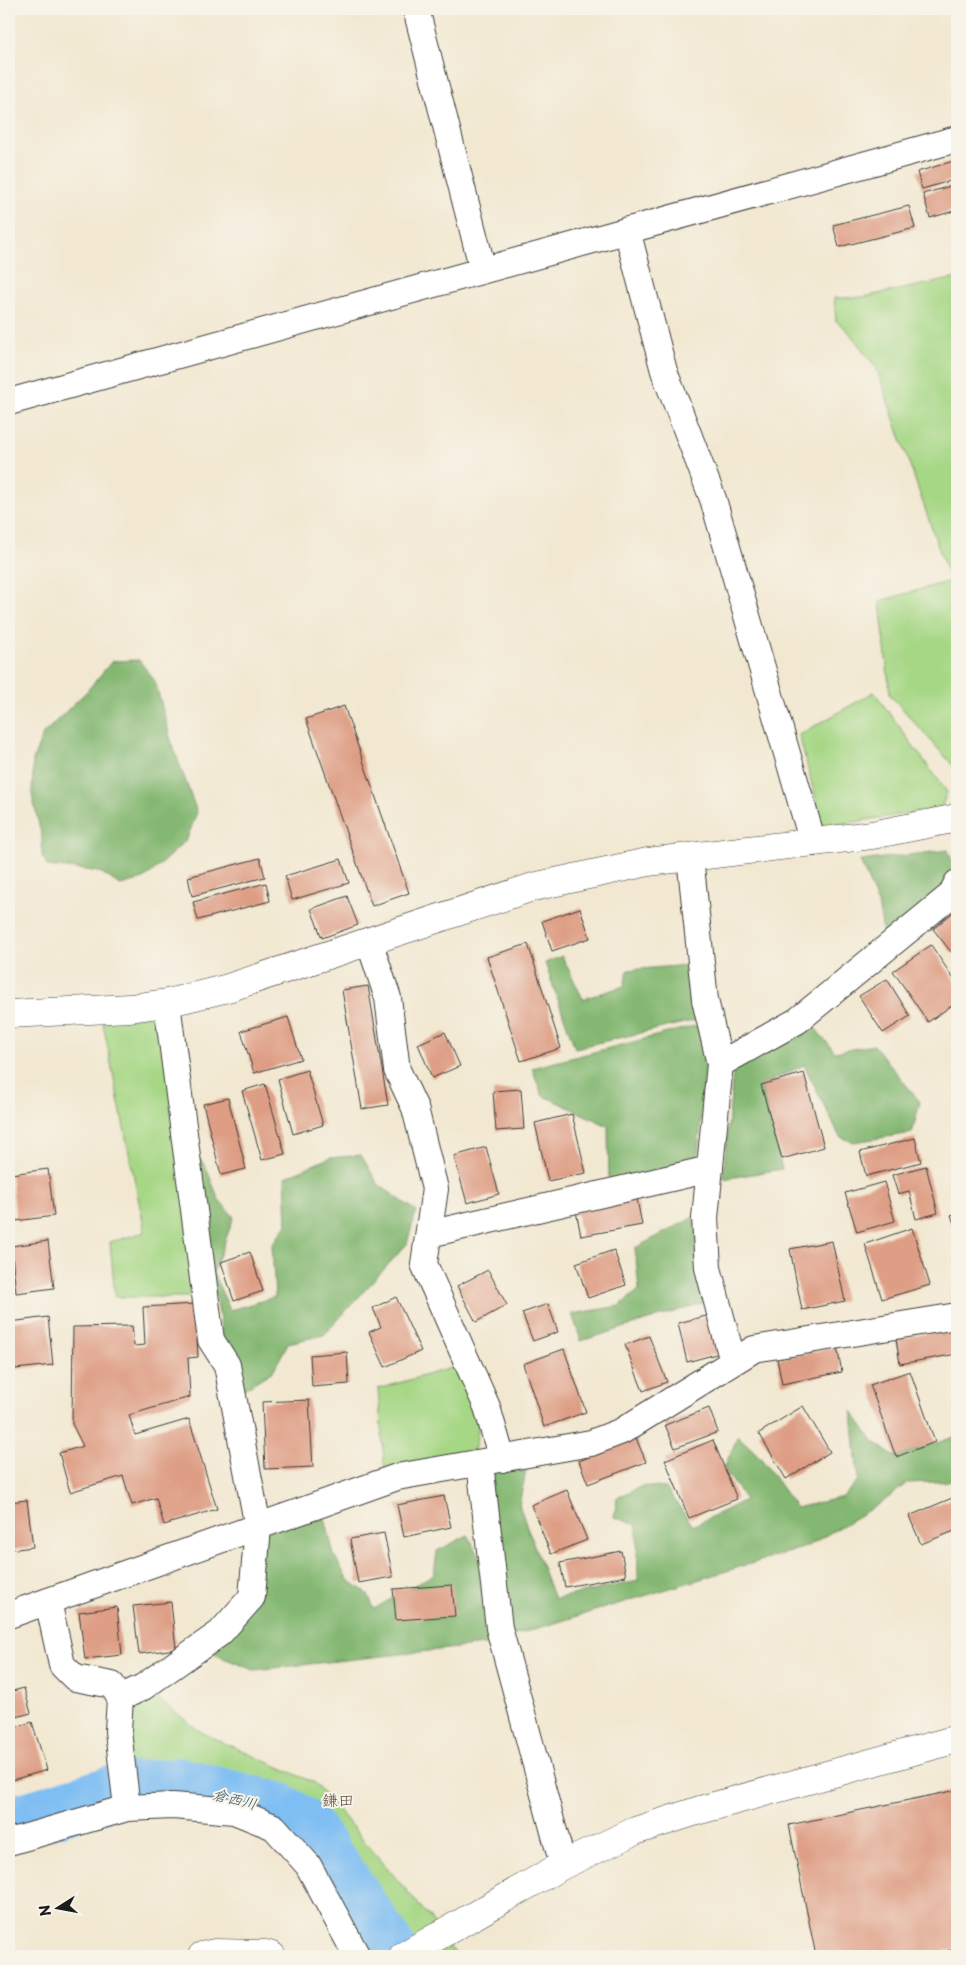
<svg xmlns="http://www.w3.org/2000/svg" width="966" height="1965" viewBox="0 0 966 1965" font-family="'Playpen Sans','Klee One',sans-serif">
  <rect width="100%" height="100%" fill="#f7f3e8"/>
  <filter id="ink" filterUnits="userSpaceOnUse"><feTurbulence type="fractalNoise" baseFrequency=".02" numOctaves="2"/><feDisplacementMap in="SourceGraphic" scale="10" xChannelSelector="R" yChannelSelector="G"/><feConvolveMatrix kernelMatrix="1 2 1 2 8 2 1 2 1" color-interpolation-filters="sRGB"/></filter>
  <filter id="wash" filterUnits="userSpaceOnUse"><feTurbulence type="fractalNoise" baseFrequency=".0096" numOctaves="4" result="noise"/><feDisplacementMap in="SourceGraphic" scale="20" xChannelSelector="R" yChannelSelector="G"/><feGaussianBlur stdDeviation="1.12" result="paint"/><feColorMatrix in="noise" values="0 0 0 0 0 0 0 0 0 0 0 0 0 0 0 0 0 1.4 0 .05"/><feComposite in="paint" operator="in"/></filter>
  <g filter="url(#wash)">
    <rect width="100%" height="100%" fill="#f2e8d1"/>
    <path fill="#a6d785" stroke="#617a50" d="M957,278V770L890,695L880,601L950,581L876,367L847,330L836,321L834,298L863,297Z
      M874,692L947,792L941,808L823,827L799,735Z
      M167,1003L205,1297H115L110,1242L145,1232L100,1009Z
      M468,1363L479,1426L473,1457L385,1473L378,1389Z
      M143,1687L202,1733L315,1783L430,1918L447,1944L458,1956H359L274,1827L127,1808L118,1731Z"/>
    <path fill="#84b872" stroke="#506a47" d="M139,660L155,681L172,744L197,812L187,839L162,863L144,879L120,885L102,873L87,870L47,866L42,855V838L32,795L33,760L43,734L87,691L112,661Z
      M948,850L956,871L943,896L884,936L878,904L860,861Z
      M562,956L583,999L624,986L628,970L689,965L697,1020L575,1048L545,963Z
      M810,1022L835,1052L874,1045L920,1102L912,1133L854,1142L840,1137L804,1065L761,1086L782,1169L723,1179L733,1074L762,1050Z
      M698,1025L706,1061L697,1166L609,1185L608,1126L542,1095L532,1068Z
      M193,1151L205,1165L219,1200L234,1217L213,1273L230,1310L275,1297L272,1244L287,1224L285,1177L329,1158L361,1155L378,1184L416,1211L407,1244L324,1335L288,1343L273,1371L239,1392L227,1365Z
      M694,1217L706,1302L581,1341L572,1314L619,1306L639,1290L635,1248Z
      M852,1411L873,1441L896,1457L957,1436V1481L907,1483L884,1501L806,1547L502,1639L481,1471L527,1466L519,1505L554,1599L638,1581L637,1525L614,1517L617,1498L642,1486L666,1488L693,1526L745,1500L724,1468L738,1436L760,1457L796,1508L843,1497L858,1480Z
      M325,1518L334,1555L347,1579L368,1594L374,1609L434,1574L437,1551L468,1535L493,1581V1644L254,1670L198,1648L252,1597L258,1527Z"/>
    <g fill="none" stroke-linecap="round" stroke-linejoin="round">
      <path stroke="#7ebef3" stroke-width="54" d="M9,1824L121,1790L179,1784L278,1809L305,1826L349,1889L394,1956"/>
    </g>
    <g id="blocks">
      <path fill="#de9e85" d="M957,160V179L922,189L917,172Z
        M957,184V210L930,218L923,194Z
        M909,206L915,228L839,247L833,225Z
        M344,706L409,893L372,906L306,719Z
        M260,858L265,877L192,896L188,877Z
        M341,859L349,883L292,900L285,876Z
        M266,883L270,901L198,920L193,902Z
        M347,896L358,925L322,938L311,909Z
        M580,908L590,938L552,951L542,921Z
        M957,909V948L952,953L933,929Z
        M528,944L561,1048L521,1061L487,957Z
        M931,945L957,984V1002L928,1022L893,971Z
        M887,979L910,1016L883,1033L859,996Z
        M368,986L388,1105L362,1109L342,990Z
        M288,1017L301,1059L254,1073L241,1031Z
        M445,1032L460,1066L432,1078L418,1044Z
        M307,1070L323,1125L293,1134L278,1079Z
        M804,1073L824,1147L782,1159L761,1085Z
        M265,1084L285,1154L262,1160L242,1091Z
        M521,1089L524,1129L496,1131L493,1091Z
        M228,1098L246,1169L221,1175L203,1104Z
        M572,1114L586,1173L548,1181L535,1123Z
        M915,1138L921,1162L866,1176L860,1152Z
        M486,1147L499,1194L467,1203L454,1156Z
        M926,1166L938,1213L916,1219L909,1191L898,1194L892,1175Z
        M48,1169L54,1216L16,1221L11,1174Z
        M884,1182L895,1221L857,1232L845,1193Z
        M637,1199L642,1225L581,1236L576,1211Z
        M957,1213V1232L951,1215Z
        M912,1228L930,1285L882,1299L865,1244Z
        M48,1241L54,1288L16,1293L11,1246Z
        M832,1241L845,1301L802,1310L790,1249Z
        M614,1250L626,1285L588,1298L576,1263Z
        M250,1252L263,1291L234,1301L221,1262Z
        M488,1270L507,1305L476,1322L457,1286Z
        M396,1297L421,1351L385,1367L369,1332L381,1327L373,1308Z
        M195,1304L198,1357L188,1358L190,1397L129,1415L135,1435L189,1419L217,1509L164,1525L156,1498L132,1505L123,1476L70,1492L59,1453L83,1446L72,1424L73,1327L132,1326L134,1346L145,1345L143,1307Z
        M548,1304L558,1332L533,1341L522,1313Z
        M710,1315L720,1353L687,1362L678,1323Z
        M48,1317L53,1365L15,1369L10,1322Z
        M956,1328L957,1354L900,1364L896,1339Z
        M649,1336L667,1382L643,1391L625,1345Z
        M837,1347L842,1372L782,1384L777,1359Z
        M564,1349L586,1412L544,1427L523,1364Z
        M347,1352L349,1384L312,1387L310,1355Z
        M910,1371L935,1442L896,1457L870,1385Z
        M309,1400L313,1467L265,1469L262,1402Z
        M803,1406L830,1452L786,1479L759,1433Z
        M709,1408L718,1432L675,1448L665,1425Z
        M636,1438L646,1462L588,1484L579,1461Z
        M713,1440L737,1499L689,1518L665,1460Z
        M567,1490L587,1540L551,1554L531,1505Z
        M444,1496L451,1527L404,1537L397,1505Z
        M957,1496V1530L921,1544L909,1516Z
        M27,1500L33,1547L9,1550V1502Z
        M384,1533L393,1577L358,1583L350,1539Z
        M621,1551L626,1576L565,1587L560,1563Z
        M452,1585L455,1616L396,1620L393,1589Z
        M171,1602L176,1649L139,1654L133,1606Z
        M117,1607L122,1655L85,1659L79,1612Z
        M24,1688L31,1713L9,1719V1692Z
        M32,1722L47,1770L12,1780L9,1770V1729Z
        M957,1790V1949L921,1956H816L789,1825Z"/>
    </g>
  </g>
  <g filter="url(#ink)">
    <use href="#blocks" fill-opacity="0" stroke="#3c3b37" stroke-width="1"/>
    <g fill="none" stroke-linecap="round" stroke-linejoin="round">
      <g stroke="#3c3b37" stroke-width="28">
        <path id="street" d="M416,9L483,270
          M627,230L664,371L713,499L813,843
          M9,402L957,139
          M690,857L705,1000L720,1064L705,1218L708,1268L733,1362
          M369,941L388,998L397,1070L415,1108L435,1189L424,1264L487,1407L502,1459
          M720,1064L797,1021L951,895L957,883
          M429,1234L710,1169
          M480,1463L499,1628L563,1865
          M48,1601L62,1665L75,1678L112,1685L120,1698
          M9,1615L397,1477L591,1443L622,1431L754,1349L957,1316
          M127,1808L118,1731L120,1698L143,1687L220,1633L252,1597L258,1527L227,1365L211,1340L167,1003
          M9,1842L127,1808L173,1806L234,1811L274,1827L308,1865L357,1956"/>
      </g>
      <g stroke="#3c3b37" stroke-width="29">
        <path id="secondary" d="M9,1014L130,1008L167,1003L228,988L533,887L648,862L872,835L957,818
          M202,1956L215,1953L266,1954L272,1956
          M403,1956L563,1865L635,1831L700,1810L957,1739"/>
      </g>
      <use href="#street" stroke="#fff" stroke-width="26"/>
      <use href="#secondary" stroke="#fff" stroke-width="28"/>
    </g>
  </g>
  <g text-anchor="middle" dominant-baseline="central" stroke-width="4" stroke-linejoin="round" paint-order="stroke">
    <g font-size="15" font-style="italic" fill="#3e5567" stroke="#f7f3e8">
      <text transform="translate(235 1798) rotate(14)">倉西川</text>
    </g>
    <g font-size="16" fill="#604a41" stroke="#f7f3e8">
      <text x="338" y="1799">鎌田</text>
    </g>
  </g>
  <rect width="966" height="1965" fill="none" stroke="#f7f3e8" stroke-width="30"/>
  <g transform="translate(58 1908) rotate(259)" stroke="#f7f3e8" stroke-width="4" paint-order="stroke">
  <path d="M0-4L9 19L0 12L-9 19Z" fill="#1c1c1c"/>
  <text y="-8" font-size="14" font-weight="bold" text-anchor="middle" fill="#1c1c1c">N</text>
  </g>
</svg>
